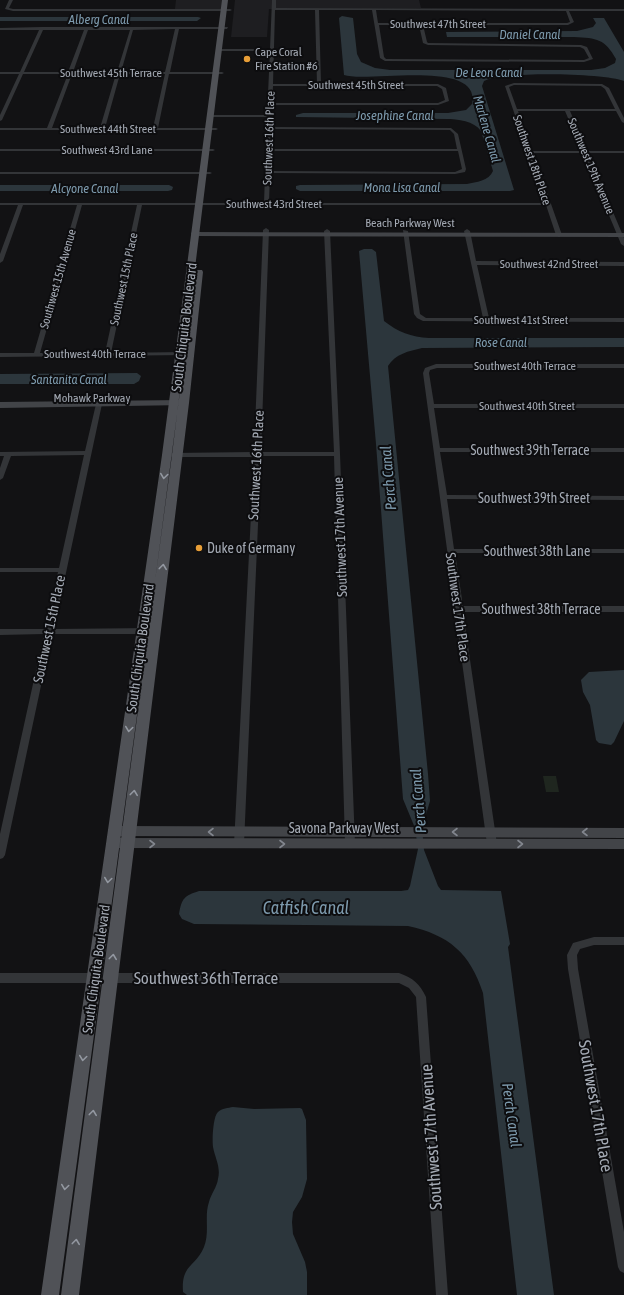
<svg xmlns="http://www.w3.org/2000/svg" width="624" height="1295" viewBox="0 0 624 1295" font-family="'Asap Condensed',sans-serif">
  <rect width="100%" height="100%" fill="#121214"/>
  <path fill="#1e1e21" d="M176,0H224L222,10L175,9Z
    M235,0H419L421,8L269,9L267,37H231Z"/>
  <path fill="#1f261f" d="M543,776H556L559,792H546Z"/>
  <path fill="#2c363c" d="M342,16L353,18L357,54L361,62L375,68L390,70H591L605,68L615,63L616,59C605,39 597,38 574,37H447L446,32L577,31L593,27L596,23L593,18H604L624,52V81C604,73 502,71 484,81L482,86L514,190L510,191H300L296,189V186L300,185L467,184C476,182 489,181 493,171L481,131C474,121 458,119 446,119L296,117V115L303,113H448L466,110L472,104C482,58 367,83 344,75L339,18Z
    M0,17H198L201,18L197,21H0Z
    M0,185H169L173,187L172,190L168,191H0Z
    M364,249H372L376,252L384,321C398,332 411,337 429,338H624V347L422,348C409,351 395,354 388,366L428,774L430,801L422,828L424,850L438,886L441,890L501,891L510,944L508,947L554,1295H517L483,993C470,953 449,935 408,926L194,924L182,919L179,914C182,898 184,896 199,891H401L408,890L410,886L418,849L415,828L403,799L376,444L359,251Z
    M137,373L141,376L139,381L134,384H0V374Z
    M624,670V721L614,742L611,745L599,743L596,740L590,705L583,692L581,680L589,672Z
    M233,1107L254,1109L300,1108L302,1109L306,1120L307,1179L302,1197L293,1212L292,1222L293,1234L305,1262L307,1272V1295H187L183,1292C181,1264 195,1268 204,1247C210,1232 204,1216 209,1202C211,1194 217,1187 218,1179C221,1167 215,1158 213,1147C212,1140 213,1116 218,1112C222,1108 228,1108 233,1107Z"/>
  <g fill="none" stroke-linecap="round" stroke-linejoin="round">
    <path fill="#333538" fill-rule="evenodd" d="M9,0H13L9,8L13,9H230L232,10L230,11H13L5,9Z
      M272,0H276V8L624,9V11H569L574,22L568,25H423L427,42L428,43L581,45L587,47L593,59L584,62L385,61L380,58L372,10H319L321,84H438L446,88L449,101L438,105H272L271,127L451,128L458,134L466,169L465,172L455,174L270,173L269,203H545L505,86L514,83L602,84L609,88L624,118V123L622,122L616,111H570L587,151H624V153H588L624,238V246L621,244L583,153H533L562,235L559,237L556,235L546,205H142L111,353L185,352L188,354L187,355L0,357V353H34L77,205H23L3,261L0,263V254L18,205H0V203H264L267,117H210L208,116L210,115H267L270,51H219L217,50L219,49H270ZM275,10H315L317,84H273ZM376,10L566,11L570,22L567,23H378ZM379,25H419L423,43L428,45L580,47L584,49L589,58L584,60L386,59L384,57ZM514,85L601,86L605,89L615,109H517L509,87ZM273,86H437L442,89L445,100L438,103H272ZM518,111H565L582,151H532ZM271,129L450,130L454,134L457,149H270ZM270,151H458L462,169L455,172L270,171ZM82,205H137L105,353H40Z
      M42,27H228L227,29H179L170,72H222L224,73L222,74H169L158,128H216L218,129L216,130H0V128H47L68,74H23L2,120L0,121V115L19,74H0V72H20L39,30H0V28ZM175,29L165,72H121L133,30ZM43,30H84L68,72H24ZM88,30H130L117,72H73ZM72,74H116L100,128H52ZM120,74H165L153,128H105Z
      M0,149H213L215,150L213,151H0Z
      M0,172H210L212,173L210,174H0Z
      M266,228L269,230L261,452H334L324,231L327,229L330,231L340,454L355,844L353,847L350,848L347,847L345,844L334,456H261L244,844L242,847L239,848L236,847L234,844L254,457H172L169,455L172,453L254,452L263,230Z
      M403,230L408,231L420,314L426,318H483L464,231L467,229L470,231L476,261L624,262V266L477,265L489,318H624V322L423,321L417,318L414,314Z
      M436,364H624V368H437L430,370L429,373L434,404H624V408H434L440,448H624V452H440L447,495L624,496V500L447,499L454,549H624V553H455L463,606H624V612H463L497,844L495,847L492,848L489,847L487,844L455,611L454,609L455,608L423,373L425,368Z
      M99,402L102,404L54,629L154,628L158,631L154,634H52L5,855L3,858L0,859V834L44,634L0,635V629H46L58,572H0V568H59L84,455L11,456L3,478L0,480V468L4,456H0V452L85,451L96,404Z
      M594,937H624V945H594L580,949L577,955L578,969L624,1232V1273L620,1271L618,1267L568,969L567,955L573,943Z
      M0,973H96L100,975L101,978L100,981L96,983H0Z
      M108,973H399C413,978 420,984 426,997L448,1295H436L416,997L409,988L399,983H108L104,981L103,978L104,975Z"/>
    <path fill="#424448" fill-rule="evenodd" d="M192,232L624,233V237L195,236L191,234Z
      M183,400L186,401L187,403L186,405L0,408V402Z
      M114,826L624,828V838L114,836L110,835L108,831L110,827Z
      M113,838L624,839V849L113,848L108,847L107,843L108,839Z"/>
    <path fill="#505257" fill-rule="evenodd" d="M222,0H228L172,455L59,1295H41L162,455Z
      M196,270H202L203,272L189,403L79,1295H61Z"/>
  </g>
  <defs><path id="oneway-chevron" d="M-2-3.5L2.5 0L-2 3.5" fill="none" stroke-width="1.6" stroke-linecap="round" stroke-linejoin="round"/></defs>
  <g stroke="#9398a1">
    <use href="#oneway-chevron" transform="translate(164 476) rotate(98)"/>
    <use href="#oneway-chevron" transform="translate(163 567) rotate(-83)"/>
    <use href="#oneway-chevron" transform="translate(129 729) rotate(98)"/>
    <use href="#oneway-chevron" transform="translate(134 793) rotate(-83)"/>
    <use href="#oneway-chevron" transform="translate(108 880) rotate(98)"/>
    <use href="#oneway-chevron" transform="translate(113 957) rotate(-83)"/>
    <use href="#oneway-chevron" transform="translate(83 1058) rotate(98)"/>
    <use href="#oneway-chevron" transform="translate(93 1113) rotate(-83)"/>
    <use href="#oneway-chevron" transform="translate(65 1187) rotate(98)"/>
    <use href="#oneway-chevron" transform="translate(76 1242) rotate(-83)"/>
  </g>
  <g stroke="#82868e">
    <use href="#oneway-chevron" transform="translate(211 832) rotate(-180)"/>
    <use href="#oneway-chevron" transform="translate(455 832) rotate(180)"/>
    <use href="#oneway-chevron" transform="translate(585 832) rotate(-180)"/>
    <use href="#oneway-chevron" transform="translate(152 844)"/>
    <use href="#oneway-chevron" transform="translate(282 844)"/>
    <use href="#oneway-chevron" transform="translate(520 844)"/>
  </g>
  <g fill="#e79e37" stroke="#0d0d0f" stroke-width="1.5">
    <circle cx="247" cy="59" r="4"/>
    <circle cx="199" cy="548" r="4"/>
  </g>
  <g text-anchor="middle" dominant-baseline="central" stroke-width="4" stroke-linejoin="round" paint-order="stroke">
    <g font-size="12" fill="#a4aab4" stroke="#0d0d0f">
      <text x="438" y="24">Southwest 47th Street</text>
      <text x="111" y="73">Southwest 45th Terrace</text>
      <text x="356" y="85">Southwest 45th Street</text>
      <text x="108" y="129">Southwest 44th Street</text>
      <text transform="translate(269 138) rotate(-88)">Southwest 16th Place</text>
      <text x="107" y="150">Southwest 43rd Lane</text>
      <text transform="translate(532 160) rotate(71)">Southwest 18th Place</text>
      <text transform="translate(591 166) rotate(67)">Southwest 19th Avenue</text>
      <text x="274" y="204">Southwest 43rd Street</text>
      <text x="410" y="223">Beach Parkway West</text>
      <text x="549" y="264">Southwest 42nd Street</text>
      <text transform="translate(58 279) rotate(-74)">Southwest 15th Avenue</text>
      <text transform="translate(124 279) rotate(-78)">Southwest 15th Place</text>
      <text x="521" y="320">Southwest 41st Street</text>
      <text x="95" y="354">Southwest 40th Terrace</text>
      <text x="525" y="366">Southwest 40th Terrace</text>
      <text x="92" y="398">Mohawk Parkway</text>
      <text x="527" y="406">Southwest 40th Street</text>
    </g>
    <g font-size="12" fill="#a4aab4" stroke="#0d0d0f" text-anchor="start">
      <text x="255" y="52">Cape Coral<tspan x="255" dy="14">Fire Station #6</tspan></text>
    </g>
    <g font-size="13" font-style="italic" fill="#7d9aad" stroke="#0d0d0f">
      <text x="99" y="19">Alberg Canal</text>
      <text x="530" y="34">Daniel Canal</text>
      <text x="489" y="72">De Leon Canal</text>
      <text x="395" y="115">Josephine Canal</text>
      <text transform="translate(487 129) rotate(74)">Marlene Canal</text>
      <text x="402" y="187">Mona Lisa Canal</text>
      <text x="85" y="188">Alcyone Canal</text>
      <text x="501" y="342">Rose Canal</text>
      <text x="69" y="379">Santanita Canal</text>
    </g>
    <g font-size="14" fill="#a4aab4" stroke="#0d0d0f">
      <text transform="translate(184 327) rotate(-83)">South Chiquita Boulevard</text>
      <text x="530" y="450">Southwest 39th Terrace</text>
      <text transform="translate(256 465) rotate(-87)">Southwest 16th Place</text>
      <text x="534" y="498">Southwest 39th Street</text>
      <text transform="translate(340 537) rotate(-92)">Southwest 17th Avenue</text>
      <text x="537" y="551">Southwest 38th Lane</text>
      <text transform="translate(458 607) rotate(82)">Southwest 17th Place</text>
      <text x="541" y="609">Southwest 38th Terrace</text>
      <text transform="translate(49 629) rotate(-78)">Southwest 15th Place</text>
      <text transform="translate(140 648) rotate(-82)">South Chiquita Boulevard</text>
      <text x="344" y="828">Savona Parkway West</text>
      <text transform="translate(96 969) rotate(-82)">South Chiquita Boulevard</text>
    </g>
    <g font-size="14" fill="#a4aab4" stroke="#0d0d0f" text-anchor="start">
      <text x="207" y="548">Duke of Germany</text>
    </g>
    <g font-size="15" font-style="italic" fill="#7d9aad" stroke="#0d0d0f">
      <text transform="translate(388 478) rotate(-95)">Perch Canal</text>
      <text transform="translate(418 801) rotate(-95)">Perch Canal</text>
      <text transform="translate(512 1115) rotate(82)">Perch Canal</text>
    </g>
    <g font-size="17" fill="#a4aab4" stroke="#0d0d0f">
      <text x="206" y="978">Southwest 36th Terrace</text>
      <text transform="translate(596 1106) rotate(80)">Southwest 17th Place</text>
      <text transform="translate(431 1137) rotate(-94)">Southwest 17th Avenue</text>
    </g>
    <g font-size="18" font-style="italic" fill="#7d9aad" stroke="#0d0d0f">
      <text x="306" y="907">Catfish Canal</text>
    </g>
  </g>
</svg>
